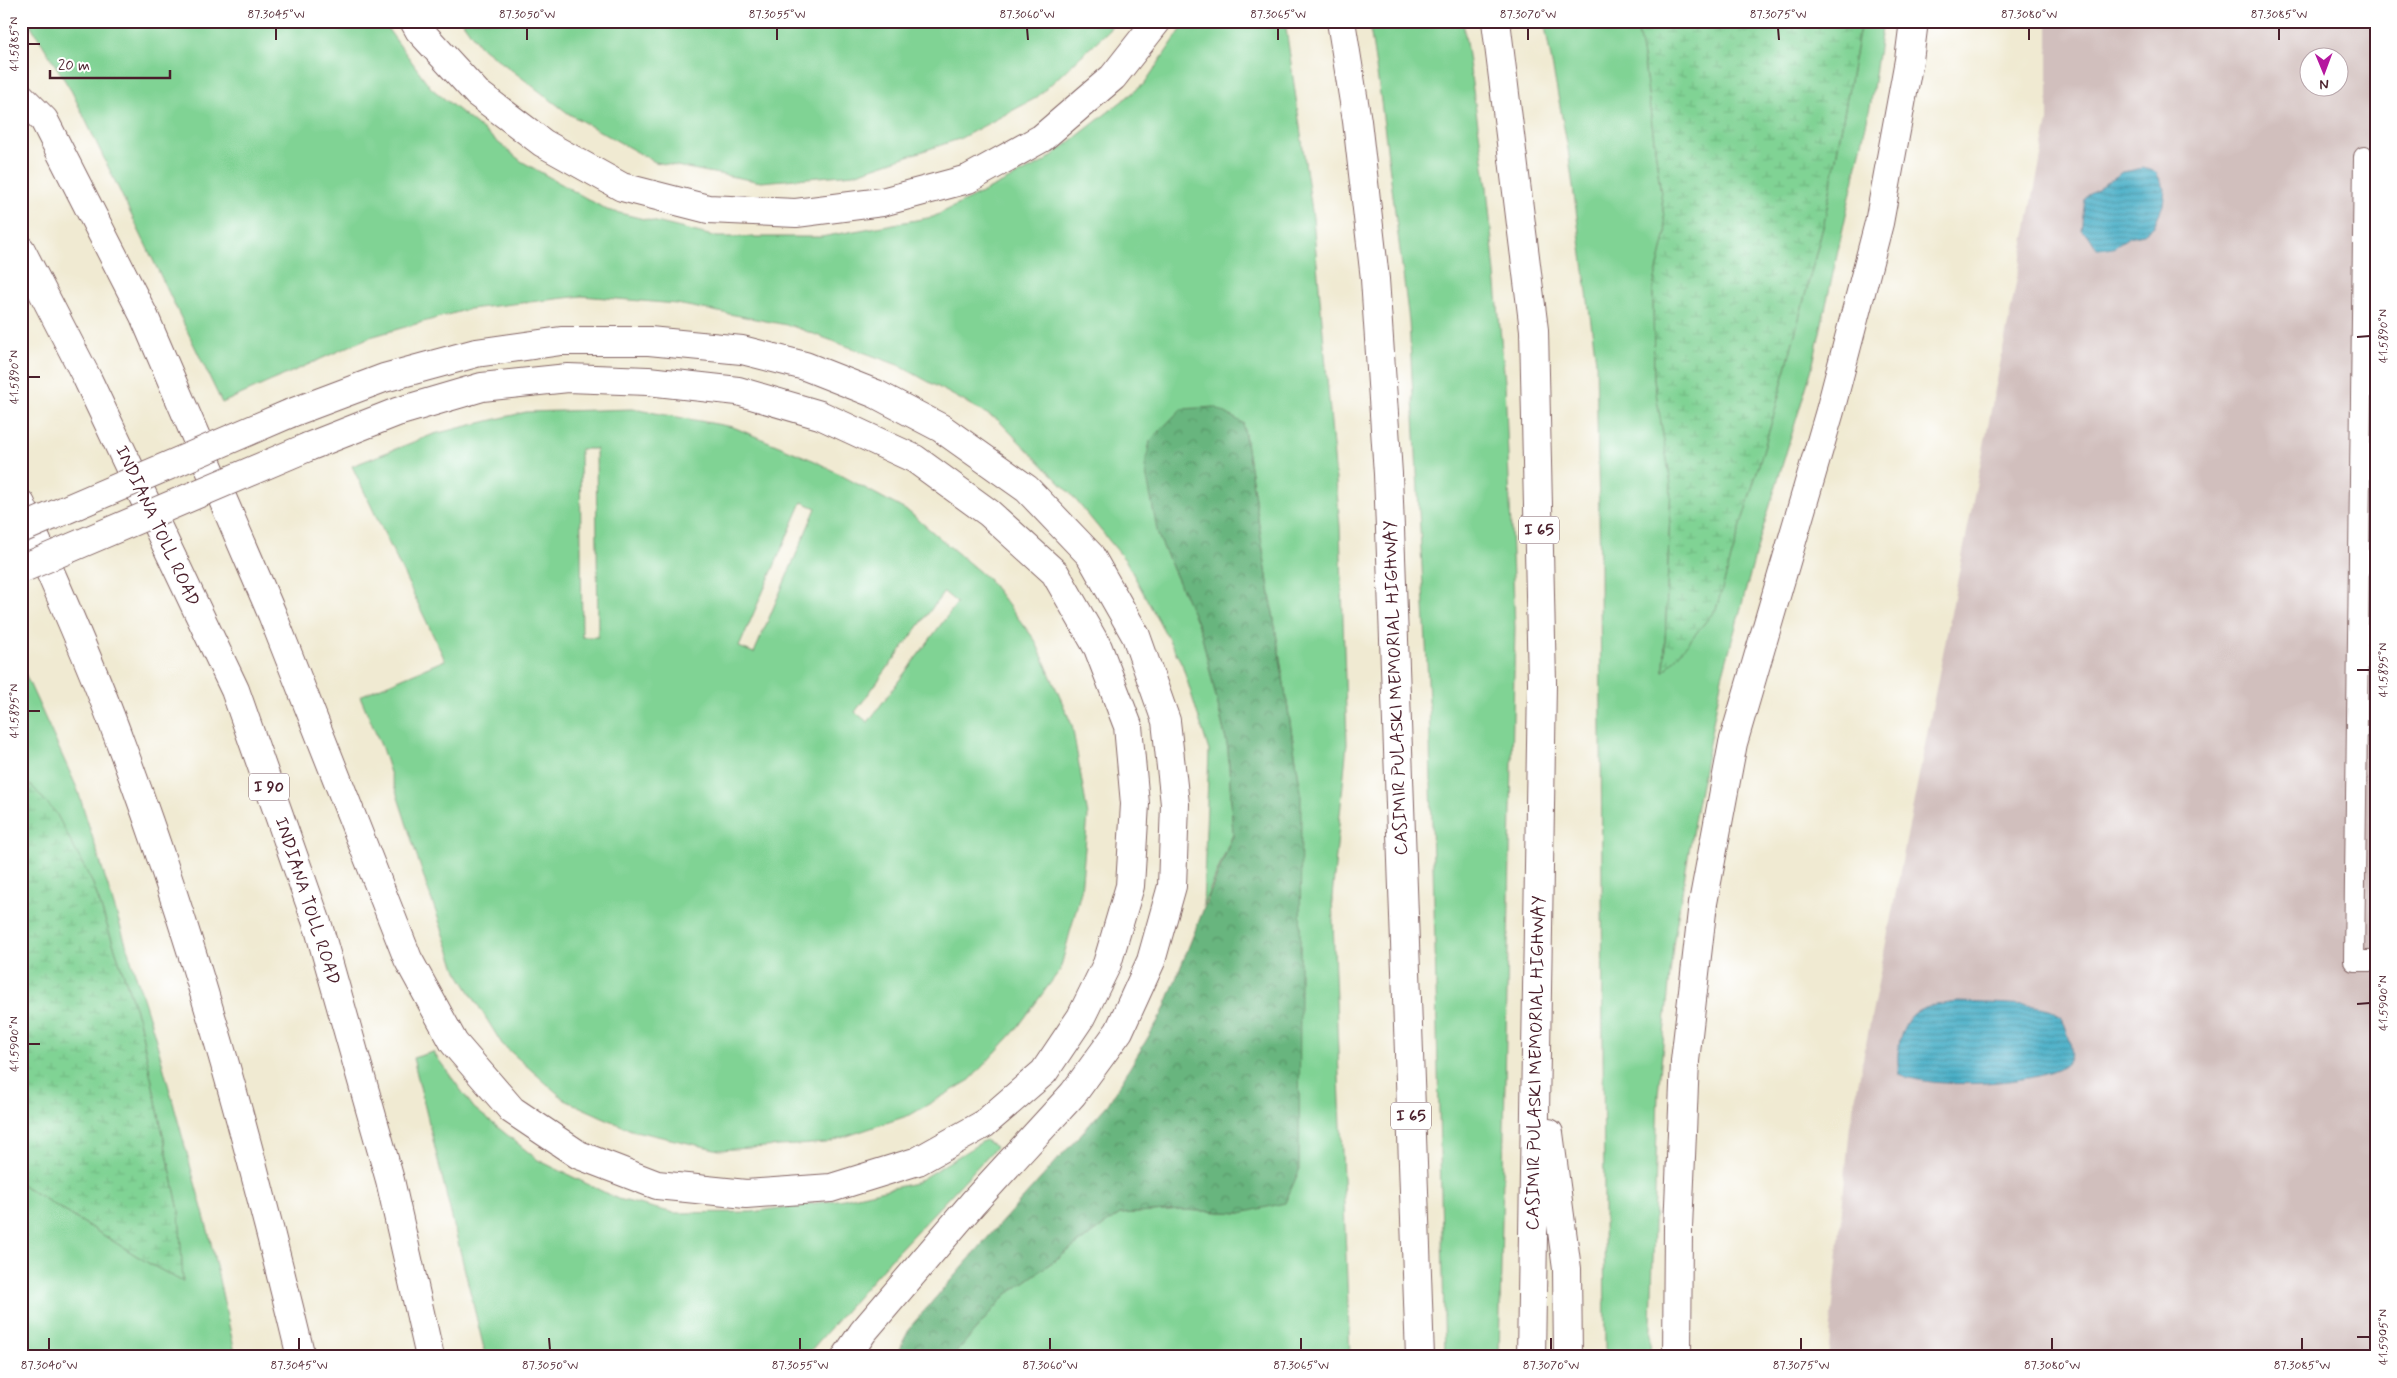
<svg xmlns="http://www.w3.org/2000/svg" width="2397" height="1378" viewBox="0 0 2397 1378" font-family="Mynerve,sans-serif">
  <defs>
    <pattern id="forest-crowns" width="20" height="18" patternUnits="userSpaceOnUse" patternTransform="scale(1.25)"><rect width="20" height="18" fill="#68b57e"/><path d="M2 6a3 3 0 1 1 6 0M12 15a3 3 0 1 1 6 0" fill="none" stroke="#589367"/></pattern>
    <pattern id="wetland-marsh" width="20" height="14" patternUnits="userSpaceOnUse" patternTransform="scale(1.25)"><rect width="20" height="14" fill="#80d394"/><path d="M1 5h8M5 5V1M11 12h8M15 12V8" fill="none" stroke="#70b580"/></pattern>
    <pattern id="water-rules" width="6" height="5" patternUnits="userSpaceOnUse" patternTransform="scale(1.25)"><rect width="6" height="5" fill="#48afc7"/><path d="M0 2.5h6" fill="none" stroke="#3e8ea2"/></pattern>
  </defs>
  <rect width="100%" height="100%" fill="#fff"/>
  <filter id="ink" filterUnits="userSpaceOnUse"><feTurbulence type="fractalNoise" baseFrequency=".02" numOctaves="2"/><feDisplacementMap in="SourceGraphic" scale="10" xChannelSelector="R" yChannelSelector="G"/><feConvolveMatrix kernelMatrix="1 2 1 2 8 2 1 2 1" color-interpolation-filters="sRGB"/></filter>
  <filter id="wash" filterUnits="userSpaceOnUse"><feTurbulence type="fractalNoise" baseFrequency=".0096" numOctaves="4" result="noise"/><feDisplacementMap in="SourceGraphic" scale="20" xChannelSelector="R" yChannelSelector="G"/><feGaussianBlur stdDeviation="1.12" result="paint"/><feColorMatrix in="noise" values="0 0 0 0 0 0 0 0 0 0 0 0 0 0 0 0 0 1.4 0 .05"/><feComposite in="paint" operator="in"/></filter>
  <g filter="url(#wash)">
    <rect width="100%" height="100%" fill="#f0ead2"/>
    <path fill="#d1bfbd" fill-rule="evenodd" d="M2048,21H2376V1357H1828L1850,1125L2048,121ZM2310,58H2340V88H2310Z"/>
    <path fill="#80d394" stroke="#657960" fill-rule="evenodd" d="M28,21H382L431,88L521,161L607,210L717,237H821L933,217L1044,162L1144,84L1187,21H1285L1313,218L1340,526L1347,743L1332,897L1350,1357H952L1006,1295L1120,1214L1182,1210L1241,1213L1301,792L1243,423L1158,535L1201,632L1228,749L1233,834L1203,906L1209,751L1182,664L1126,561L1070,493L998,420L898,365L792,326L677,304L582,296L469,309L370,337L222,403L72,92Z
      M462,21H1114L1109,30L1036,98L959,139L854,174L761,182L655,162L569,114L479,45Z
      M1369,21H1463L1487,187L1505,382L1515,627L1499,1357H1445L1429,700L1409,321L1380,94Z
      M1544,21H1636L1644,62L1666,233L1653,288L1654,380L1671,484L1664,671L1716,609L1774,414L1824,223L1861,21H1883L1871,102L1812,368L1760,538L1722,677L1696,810L1673,945L1658,1094L1650,1357H1605L1600,567L1596,361L1568,149Z
      M633,409L733,427L815,461L909,512L988,579L1035,640L1072,725L1088,816L1081,891L1060,970L1015,1031L970,1080L910,1115L826,1143L719,1150L631,1130L565,1100L502,1044L457,971L427,887L382,748L360,696L445,660L352,466L434,434L526,412ZM580,449H596L598,637H582ZM802,502L816,508L754,653L739,647ZM944,592L957,603L868,722L855,712Z
      M21,665L77,788L154,1033L209,1234L236,1357H21V1184L150,1264L182,1281L179,1211L139,1020L93,884L31,785L21,793Z
      M433,1052L474,1108L538,1160L618,1199L674,1213L752,1212L844,1199L915,1183L985,1140L996,1147L896,1253L805,1357H486L413,1058Z"/>
    <path fill="url(#forest-crowns)" stroke="#596a54" d="M1215,407L1243,423L1301,792L1299,1171L1285,1203L1241,1213L1182,1210L1120,1214L1006,1295L952,1357H895L911,1326L997,1227L1108,1104L1162,1014L1233,835L1228,749L1201,632L1158,535L1145,467L1150,441L1181,409Z"/>
    <path fill="url(#wetland-marsh)" stroke="#657960" d="M1636,21H1861L1824,223L1774,414L1716,609L1664,672L1671,484L1654,380L1653,288L1666,233L1644,62Z
      M31,785L56,813L93,884L139,1020L179,1211L183,1282L150,1264L21,1184V793Z"/>
    <path fill="url(#water-rules)" stroke="#496779" d="M2143,168L2156,172L2165,189L2163,205L2154,226L2144,234L2129,237L2112,248L2097,249L2089,236L2081,230L2085,199L2090,193L2123,172Z
      M1957,1002C1976,1003 2037,1003 2052,1010C2063,1016 2066,1027 2069,1038C2072,1047 2073,1061 2064,1066C2036,1085 1929,1090 1899,1074C1896,1055 1898,1026 1915,1013C1927,1005 1943,1004 1957,1002Z"/>
  </g>
  <g filter="url(#ink)">
    <g fill="none" stroke-linecap="round" stroke-linejoin="round">
      <g stroke="#846665" stroke-width="22">
        <path id="service" d="M2364,157L2354,961H2376"/>
      </g>
      <g stroke="#846665" stroke-width="30">
        <path id="motorway" d="M414,21L419,30L477,93L543,143L622,187L708,209L796,213L882,202L968,179L1042,138L1113,77L1157,21
          M1341,21L1357,121L1375,279L1388,474L1420,1357
          M1496,21L1534,330L1542,683L1531,1357
          M21,97L44,120L144,316L272,614L408,959L454,1043L512,1110L579,1155L657,1185L746,1194L831,1188L918,1161L984,1124L1044,1072L1081,1017L1107,964L1130,886L1135,804L1128,726L1098,648L1055,573L989,513L915,459L820,415L738,391L648,381L568,378L482,387L397,412L308,447
          M21,250L87,378L235,690L319,929L390,1180L430,1357
          M291,413L384,378L476,353L561,341H649L742,350L805,366L876,394L941,428L1027,489L1090,555L1136,636L1166,721L1175,804L1172,886L1151,961L1119,1031L1073,1094L973,1203L863,1332L846,1357
          M21,504C54,583 91,661 120,742C195,942 251,1149 301,1357
          M1549,1133L1567,1269L1568,1357
          M1677,1357L1678,1228L1685,1061L1703,903L1733,743L1830,411L1879,223L1909,60L1914,21"/>
      </g>
      <use href="#service" stroke="#fff" stroke-width="20"/>
      <use href="#motorway" stroke="#fff" stroke-width="28"/>
      <g stroke="#846665" stroke-width="30" stroke-linecap="butt">
        <path id="motorway-bridge" d="M21,529L291,413
          M21,569L308,447"/>
      </g>
      <use href="#motorway-bridge" stroke="#fff" stroke-width="28"/>
    </g>
  </g>
  <path fill="none" stroke="#4a1f2b" stroke-width="2" d="M276,28V40M527,28V40M777,28V40M1027,28L1028,40M1278,28V40M1528,28V40M1778,28L1779,40M2029,28V40M2279,28V40M28,44H40M2357,337L2370,336M28,377H40M2357,670H2370M28,711H40M2357,1004L2370,1003M28,1044H40M2357,1337H2370M49,1338V1350M299,1338V1350M549,1338L550,1350M800,1338V1350M1050,1338V1350M1301,1338V1350M1551,1338V1350M1801,1338V1350M2052,1338V1350M2302,1338V1350"/>
  <g text-anchor="middle" dominant-baseline="central" stroke-width="4.5" stroke-linejoin="round" paint-order="stroke">
    <g fill="#fff" stroke="#80626b" stroke-width="1">
      <rect x="1519" y="516.5" width="40" height="27" rx="4"/>
      <rect x="249" y="773.5" width="40" height="27" rx="4"/>
      <rect x="1391" y="1102.5" width="40" height="27" rx="4"/>
    </g>
    <g font-size="16" font-weight="bold" fill="#4a1f2b">
      <text x="1539" y="530">I 65</text>
      <text x="269" y="787">I 90</text>
      <text x="1411" y="1116">I 65</text>
    </g>
    <g font-size="18" fill="#4a1f2b" stroke="#fff">
      <text transform="translate(157 526) rotate(65)">INDIANA TOLL ROAD</text>
      <text transform="translate(1396 688) rotate(-92)">CASIMIR PULASKI MEMORIAL HIGHWAY</text>
      <text transform="translate(307 901) rotate(72)">INDIANA TOLL ROAD</text>
      <text transform="translate(1536 1063) rotate(-89)">CASIMIR PULASKI MEMORIAL HIGHWAY</text>
    </g>
  </g>
  <rect width="2397" height="1378" fill="none" stroke="#fff" stroke-width="55"/>
  <g transform="translate(2324 72) rotate(179)"><circle r="24" fill="#ffffff" stroke="#b7a5aa"/>
  <path d="M0-4L9 19L0 12L-9 19Z" fill="#b5179e"/>
  <text y="-8" font-size="14" font-weight="bold" text-anchor="middle" fill="#4a1f2b">N</text>
  </g>
  <path d="M50 70v8h120v-8" fill="none" stroke="#4a1f2b" stroke-width="2.5"/>
  <text x="58" y="70" font-size="15" fill="#4a1f2b" stroke="#ffffff" stroke-width="4" paint-order="stroke">20 m</text>
  <rect x="28" y="28" width="2342" height="1322" fill="none" stroke="#4a1f2b" stroke-width="2"/>
  <g font-size="12" text-anchor="middle" fill="#4a1f2b">
    <text x="276" y="18">87.3045°W</text>
    <text x="527" y="18">87.3050°W</text>
    <text x="777" y="18">87.3055°W</text>
    <text x="1027" y="18">87.3060°W</text>
    <text x="1278" y="18">87.3065°W</text>
    <text x="1528" y="18">87.3070°W</text>
    <text x="1778" y="18">87.3075°W</text>
    <text x="2029" y="18">87.3080°W</text>
    <text x="2279" y="18">87.3085°W</text>
    <text transform="translate(14 44) rotate(-90)" y="4">41.5885°N</text>
    <text transform="translate(2383 336) rotate(-90)" y="4">41.5890°N</text>
    <text transform="translate(14 377) rotate(-90)" y="4">41.5890°N</text>
    <text transform="translate(2383 670) rotate(-90)" y="4">41.5895°N</text>
    <text transform="translate(14 711) rotate(-90)" y="4">41.5895°N</text>
    <text transform="translate(2383 1003) rotate(-90)" y="4">41.5900°N</text>
    <text transform="translate(14 1044) rotate(-90)" y="4">41.5900°N</text>
    <text transform="translate(2383 1337) rotate(-90)" y="4">41.5905°N</text>
    <text x="49" y="1369">87.3040°W</text>
    <text x="299" y="1369">87.3045°W</text>
    <text x="550" y="1369">87.3050°W</text>
    <text x="800" y="1369">87.3055°W</text>
    <text x="1050" y="1369">87.3060°W</text>
    <text x="1301" y="1369">87.3065°W</text>
    <text x="1551" y="1369">87.3070°W</text>
    <text x="1801" y="1369">87.3075°W</text>
    <text x="2052" y="1369">87.3080°W</text>
    <text x="2302" y="1369">87.3085°W</text>
  </g>
</svg>
